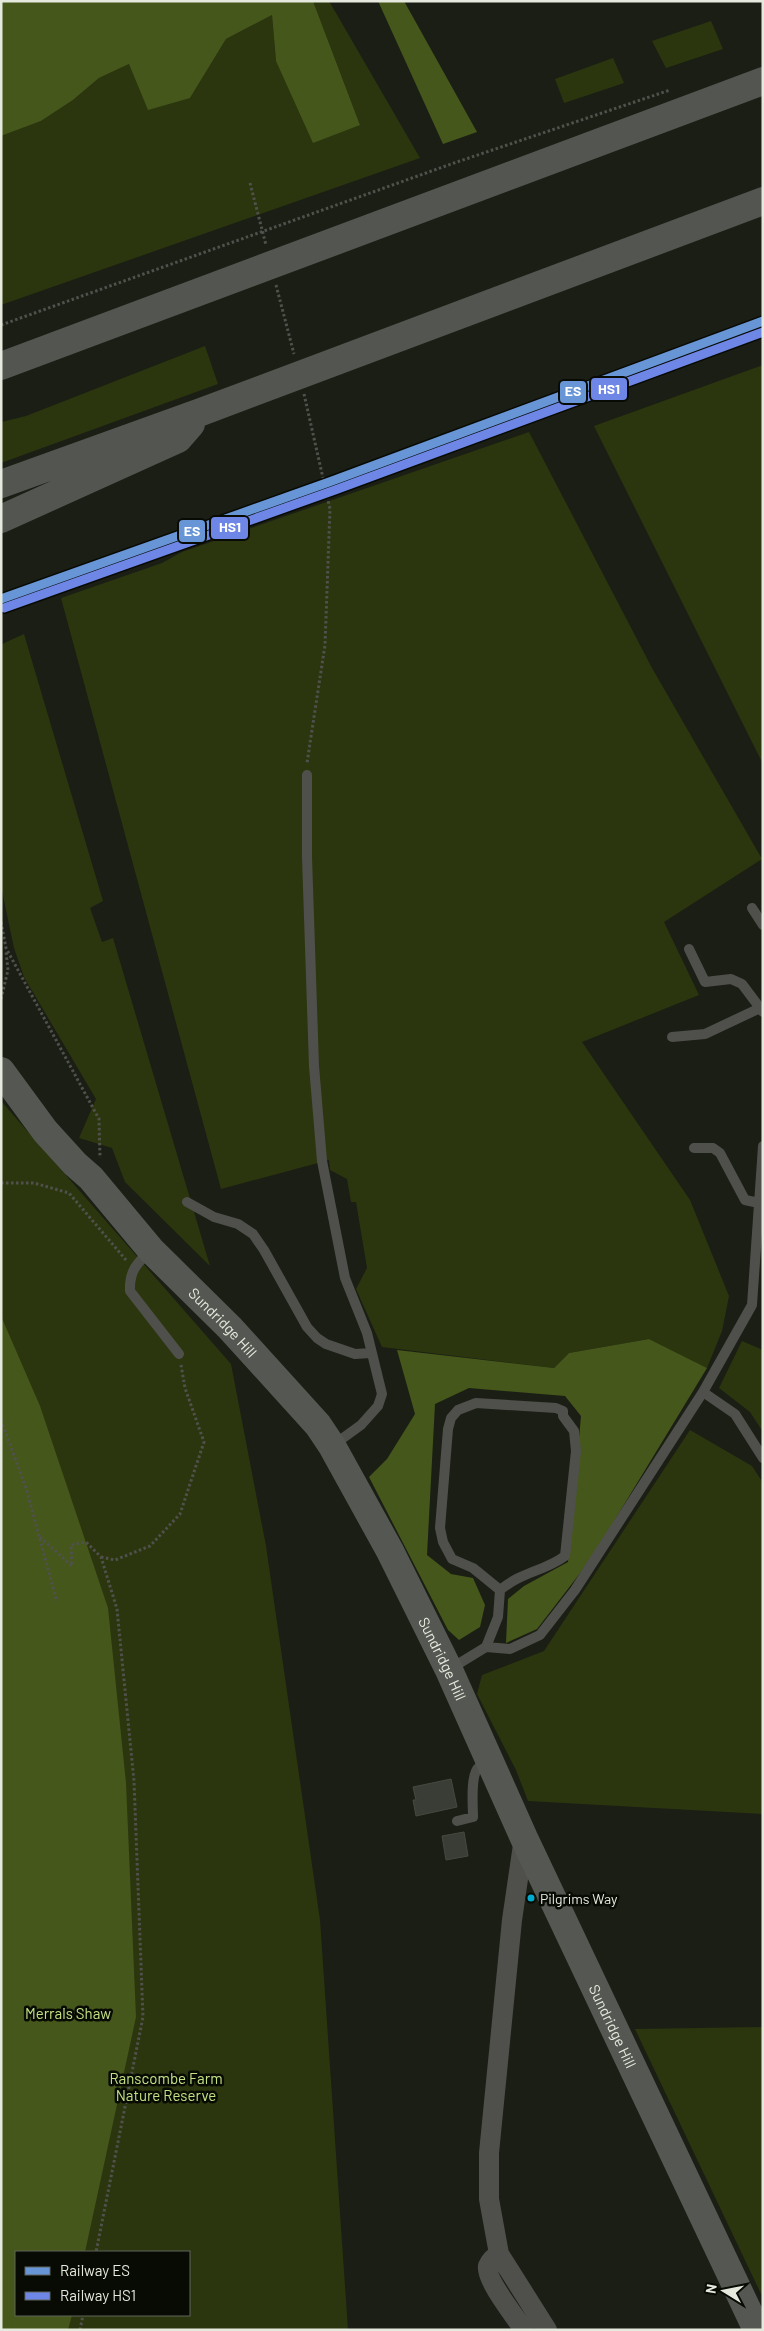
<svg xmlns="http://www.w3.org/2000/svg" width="764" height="2331" viewBox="0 0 764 2331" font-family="Barlow,sans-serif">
  <rect width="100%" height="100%" fill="#1b1e14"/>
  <path fill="#2b360e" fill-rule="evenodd" d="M313,1H329L420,158L1,305V136L41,121L73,100L99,78L129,64L190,98L226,39L272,15L276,61L360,125Z
    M711,21L723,49L666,68L652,41Z
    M613,58L624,83L564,103L555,79Z
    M205,346L218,384L1,463V422L26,416Z
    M763,365V764L594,426Z
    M529,432L652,668L762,859L664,922L699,995L582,1042L690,1200L729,1296L722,1331L707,1368L649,1339L569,1353L554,1368L382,1347L356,1289L367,1268L356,1202H351L347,1179L330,1170L329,1160L221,1189L61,598L162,563L182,552Z
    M1,634L2,644L24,634L103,901L90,908L102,942L113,938L210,1266L125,1182L112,1148L79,1138L96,1099L24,977L14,948L1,886Z
    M1,1101L231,1364L266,1546L320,1920L348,2330H1ZM16,2252H189V2315H16Z
    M742,1341L763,1350V1432L750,1412L719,1388Z
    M690,1430L752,1466L763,1483V1814L528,1801L516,1770L477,1694L482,1675L544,1651Z
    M763,2027V2298L635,2029Z"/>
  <path fill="#45571b" d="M1,1H313L360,125L313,143L276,61L272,15L226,39L190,98L148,110L129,64L99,78L73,100L41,121L1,136Z
    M378,1H404L477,132L443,144Z
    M1,1316L40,1406L108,1608L126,1783L136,2017L85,2252H16V2315H72L68,2330H1Z
    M649,1339L707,1368L591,1559L537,1629L506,1643L508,1599L524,1586L568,1562L581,1416L565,1396L469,1388L435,1404L427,1555L451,1574L473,1578L485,1605L480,1627L459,1640L448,1630L369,1477L387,1459L415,1414L397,1350L554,1368L569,1353Z"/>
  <path fill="#3a3d35" stroke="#464940" d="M451,1779L457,1807L416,1816L413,1800H416L413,1787Z
    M464,1832L468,1856L446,1860L442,1836Z"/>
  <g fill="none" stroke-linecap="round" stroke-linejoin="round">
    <path stroke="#50514d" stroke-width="3" stroke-dasharray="2.5 2.5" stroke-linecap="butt" d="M250,183L266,245
      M276,285L294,354
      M1,325L454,163L670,90
      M304,394L330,509L325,645L307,763
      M1,922L6,948L99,1119L100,1158
      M1,999L8,970L6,951
      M1,1183H34L69,1193L126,1260
      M1,1420L26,1488L57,1602
      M40,1537L72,1566L71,1545L86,1542L101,1557L117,1609L134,1781L143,2017L96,2252
      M101,1557L115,1560L150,1546L180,1514L204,1442L185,1388L181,1365
      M80,2330L83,2315"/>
    <path stroke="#4f504c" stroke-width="10" d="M307,775V857L314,1066L322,1161L345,1278L367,1333L382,1394L378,1406L361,1425L332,1446
      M752,908L763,925
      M689,949L705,982L731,979L742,984L763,1012
      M672,1037L705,1034L758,1009
      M694,1148H713L720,1153L745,1200L759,1203
      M187,1202L214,1217L238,1224L253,1234L264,1250L307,1327L317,1338L326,1344L355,1354L371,1353
      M151,1250C137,1263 129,1271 130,1291L179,1354
      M703,1392L735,1414L763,1458
      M486,1647L510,1649L540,1635L575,1590L703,1392L752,1305L763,1146
      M450,1669L486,1647L498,1617L500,1590C523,1571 543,1572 565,1556L576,1451L574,1431L563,1416V1411L556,1408L476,1403L458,1410L451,1418L448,1429L440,1528L443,1542L452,1559L473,1568L500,1590
      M457,1821L473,1817C473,1806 470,1774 479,1767C482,1765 487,1764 490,1762"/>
    <path stroke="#4f504c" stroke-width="20" d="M524,1838L512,1920L489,2153V2199L499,2254L547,2330
      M499,2254C494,2257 490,2261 488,2266C485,2279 516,2318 524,2330"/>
    <path stroke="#555852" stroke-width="28" id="s1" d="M1,1071L45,1131L75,1164L91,1178L151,1250L230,1328L318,1425L332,1446L390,1551L449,1670L524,1838L757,2330"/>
    <path stroke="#535550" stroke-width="28" d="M1,366L763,81
      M1,484L201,412L763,201
      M1,519L178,439L191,424"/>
    <g stroke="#080a04" stroke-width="12">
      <path id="rail-1" d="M1,599L332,481L763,321"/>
    </g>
    <g stroke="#080a04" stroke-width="12">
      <path id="rail-2" d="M4,608L335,490L763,332"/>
    </g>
    <use href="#rail-1" stroke="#6795d6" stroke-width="9"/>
    <use href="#rail-2" stroke="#6e86e6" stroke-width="9"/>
  </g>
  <circle fill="#00a9ce" stroke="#080a04" stroke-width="2" cx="531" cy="1898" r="4.5"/>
  <g text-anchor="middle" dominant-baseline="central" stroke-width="5" stroke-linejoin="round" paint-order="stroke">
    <g font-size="14" fill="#e6eade" stroke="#080a04" text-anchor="start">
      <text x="540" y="1898">Pilgrims Way</text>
    </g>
    <g font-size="15" fill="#e6eade" stroke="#080a04">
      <text stroke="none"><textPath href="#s1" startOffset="336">Sundridge Hill</textPath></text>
      <text stroke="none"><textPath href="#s1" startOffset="741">Sundridge Hill</textPath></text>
      <text stroke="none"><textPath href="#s1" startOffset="1146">Sundridge Hill</textPath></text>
    </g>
    <g font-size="15" fill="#c4e284" stroke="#080a04">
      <text x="68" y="2013">Merrals Shaw</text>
      <text x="166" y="2078">Ranscombe Farm<tspan x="166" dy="17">Nature Reserve</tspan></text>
    </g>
  </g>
  <g stroke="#080a04" stroke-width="2">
    <rect x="590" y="377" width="38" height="24" rx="5" fill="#6e86e6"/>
    <rect x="559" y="380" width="28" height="24" rx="5" fill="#6795d6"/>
    <rect x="210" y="516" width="39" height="24" rx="5" fill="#6e86e6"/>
    <rect x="178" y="519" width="28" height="24" rx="5" fill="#6795d6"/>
  </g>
  <g font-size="14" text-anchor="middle" font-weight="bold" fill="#fff">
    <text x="609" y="394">HS1</text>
    <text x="573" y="396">ES</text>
    <text x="230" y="532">HS1</text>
    <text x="192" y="536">ES</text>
  </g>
  <rect width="764" height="2331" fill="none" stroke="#e6eade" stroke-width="5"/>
  <rect x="15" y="2251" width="175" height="65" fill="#080a04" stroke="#61645b"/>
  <rect x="25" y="2267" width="25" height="8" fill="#6795d6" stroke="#61645b"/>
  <text x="60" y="2276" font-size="15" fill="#e6eade">Railway ES</text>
  <rect x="25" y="2292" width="25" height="8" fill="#6e86e6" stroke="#61645b"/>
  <text x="60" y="2301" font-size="15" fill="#e6eade">Railway HS1</text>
  <g transform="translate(724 2291) rotate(280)" stroke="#080a04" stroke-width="4" paint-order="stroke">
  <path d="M0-4L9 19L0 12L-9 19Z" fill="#e6eade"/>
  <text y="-8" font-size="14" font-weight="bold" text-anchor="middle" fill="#e6eade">N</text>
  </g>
</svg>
